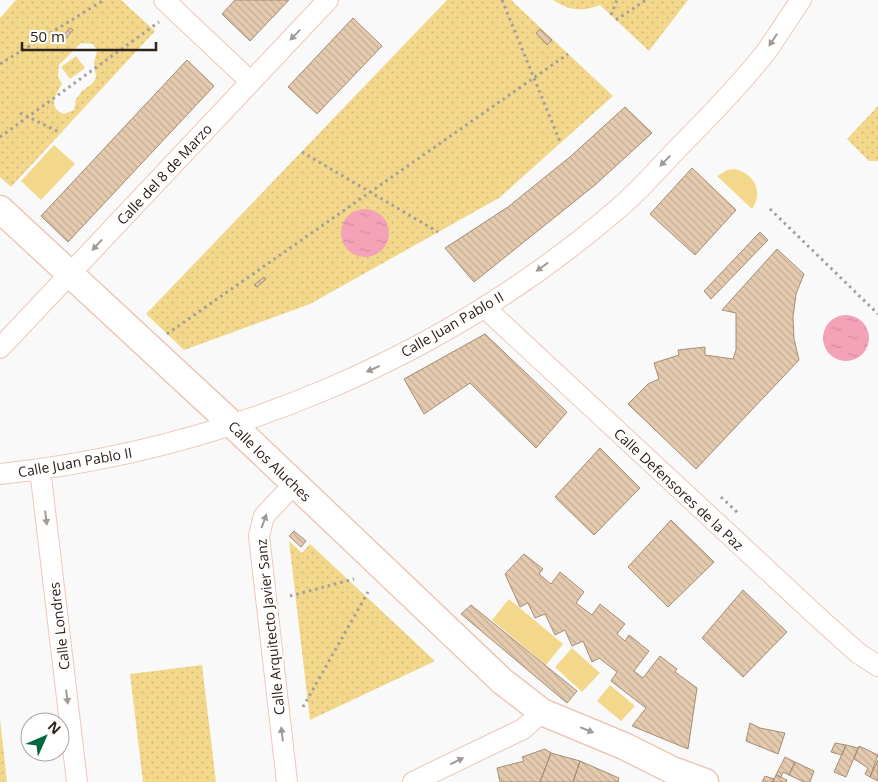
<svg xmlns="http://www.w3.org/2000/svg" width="878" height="782" viewBox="0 0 878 782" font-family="'Open Sans',sans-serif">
  <defs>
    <pattern id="park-dots" width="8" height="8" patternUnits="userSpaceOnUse" patternTransform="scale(1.25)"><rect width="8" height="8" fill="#f3d88c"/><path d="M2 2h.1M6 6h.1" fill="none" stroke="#d1b978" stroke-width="1.8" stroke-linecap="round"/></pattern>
    <pattern id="water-ripples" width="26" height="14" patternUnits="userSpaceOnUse" patternTransform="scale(1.25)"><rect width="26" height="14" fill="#f3a2b8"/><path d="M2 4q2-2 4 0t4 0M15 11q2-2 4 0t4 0" fill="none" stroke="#d18b9e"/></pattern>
    <pattern id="building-back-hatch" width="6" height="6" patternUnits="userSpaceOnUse" patternTransform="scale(1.25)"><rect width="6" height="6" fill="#e4caae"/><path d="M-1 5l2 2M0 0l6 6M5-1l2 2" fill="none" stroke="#c4ad95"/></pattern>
  </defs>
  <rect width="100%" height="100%" fill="#f9f9f9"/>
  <path fill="#f3d88c" d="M54,145L75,164L41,200L21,181Z
    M735,169C754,174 764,191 752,209L717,176L727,170Z
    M509,599L563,644L546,665L492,620Z
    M572,648L600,673L582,692L555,667Z
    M610,685L635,706L621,721L597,701Z"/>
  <path fill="url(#park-dots)" fill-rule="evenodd" d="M16,0H121L155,31L11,187L0,177V18ZM81,43L93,44L97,51L94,62L96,77L93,83L82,91L76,99L74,110L64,114C47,108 56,94 62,84L58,77L59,65Z
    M447,0H511L613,96L499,198L310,304L184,350L146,314Z
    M553,0H688L649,51L600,5C582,12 570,11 553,0Z
    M76,56L85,68L70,79L61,67Z
    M878,106V161H869L847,139Z
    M289,541L302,553L310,544L435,661L310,720Z
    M202,665L216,782H143L130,674Z
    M0,719L7,782H0Z"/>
  <path fill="url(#water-ripples)" d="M341 233a24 24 0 1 1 48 0a24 24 0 1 1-48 0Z
    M823 338a23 23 0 1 1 46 0a23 23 0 1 1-46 0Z"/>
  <path fill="url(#building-back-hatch)" stroke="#a68d73" d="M235,0H289L250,41L222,14Z
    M353,18L382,46L317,114L288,87Z
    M70,28L73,30L65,39L62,37Z
    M540,29L552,40L547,45L536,33Z
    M187,60L214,86L68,242L41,216Z
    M625,107L652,133L595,185L474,282L445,248L508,207L571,156Z
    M692,168L736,210L695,255L650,214Z
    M760,232L768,240L711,299L704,291Z
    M777,249L804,274L796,294L793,317L794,339L799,360L696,469L628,404L648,384L659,379L654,363L679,355L678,350L705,347V355L733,359L736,350V313L722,310Z
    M264,277L266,279L257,287L254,285Z
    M485,334L567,412L536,448L470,383L424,414L404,379Z
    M600,448L640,488L594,535L555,497Z
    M671,520L714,562L668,607L628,567Z
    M294,531L306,541L301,547L289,536Z
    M524,554L543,569L539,574L551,584L560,572L584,592L576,603L592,615L600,604L625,624L617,634L625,641L629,635L649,651L634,671L643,678L660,656L677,669L675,672L697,688L688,749L632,726L646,708L611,681L617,672L599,658L592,662L583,641L572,646L565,630L555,635L545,614L535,618L528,603L520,607L505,574Z
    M743,590L787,632L743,677L702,638Z
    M471,605L577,691L567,703L461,614Z
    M750,723L760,728L785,733L778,754L746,741Z
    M835,743L846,745L842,755L831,752Z
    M846,745L858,748L846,777L834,772Z
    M859,746L878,755L870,777L865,774L868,768L854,759Z
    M545,749L551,753L540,782H500L497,768L524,761L522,757Z
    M551,753L580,761L573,782H540Z
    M785,757L795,762L789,775L783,772L781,777L776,775Z
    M878,760V781L870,777Z
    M580,761L619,778L618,782H573Z
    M795,762L814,771L810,782H804L789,775Z
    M776,775L787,780L786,782H773Z
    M765,776L774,779L773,782H762Z"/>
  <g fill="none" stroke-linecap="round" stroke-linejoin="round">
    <g stroke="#ecc8b7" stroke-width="22">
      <path id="minor" d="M164,0L251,82
        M484,307L821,620L858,653L878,666
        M0,348L328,0
        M40,469L77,782
        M0,474C227,450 447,357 620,207C641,189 659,168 678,148C708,118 739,86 766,52C778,35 789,17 801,0
        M287,782L259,536L264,516L294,484
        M413,782L523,729L542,712"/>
    </g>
    <g stroke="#ecc8b7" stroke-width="29">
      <path id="tertiary" d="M0,209L233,425L502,681L542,712L624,746L672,770L705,782"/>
    </g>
    <path stroke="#a49e9b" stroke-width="3" stroke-dasharray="2.5 4" stroke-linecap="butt" d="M502,0L561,144
      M611,15L617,0
      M616,20L646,0
      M0,64L104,0
      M20,113L61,133
      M0,137L159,22
      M302,152L438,232
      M770,209L878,314
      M167,334L568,54
      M721,497L738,513
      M290,596L354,579
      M303,707L368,592"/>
    <use href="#minor" stroke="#fff" stroke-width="20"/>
    <use href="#tertiary" stroke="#fff" stroke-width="26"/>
  </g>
  <defs><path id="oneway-solid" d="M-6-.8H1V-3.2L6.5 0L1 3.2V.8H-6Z" transform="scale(1.25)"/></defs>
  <g fill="#a19b98">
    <use href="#oneway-solid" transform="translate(295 35) rotate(134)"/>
    <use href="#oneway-solid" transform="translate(773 40) rotate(124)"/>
    <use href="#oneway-solid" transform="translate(665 161) rotate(135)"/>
    <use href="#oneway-solid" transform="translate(97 245) rotate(133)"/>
    <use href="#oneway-solid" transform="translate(542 267) rotate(144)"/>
    <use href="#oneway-solid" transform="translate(373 369) rotate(156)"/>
    <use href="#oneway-solid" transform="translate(46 518) rotate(83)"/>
    <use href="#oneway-solid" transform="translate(264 521) rotate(-70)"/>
    <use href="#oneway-solid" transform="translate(67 697) rotate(83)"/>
    <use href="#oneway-solid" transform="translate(587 730) rotate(22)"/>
    <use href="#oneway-solid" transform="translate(282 734) rotate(-97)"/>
    <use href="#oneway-solid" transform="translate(457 761) rotate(-26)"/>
  </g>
  <g text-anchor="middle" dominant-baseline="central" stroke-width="4" stroke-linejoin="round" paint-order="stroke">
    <g font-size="14" fill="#2f211b" stroke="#fff">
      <text transform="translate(164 174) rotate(-47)">Calle del 8 de Marzo</text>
      <text transform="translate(452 324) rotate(-30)">Calle Juan Pablo II</text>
      <text transform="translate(270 461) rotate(44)">Calle los Aluches</text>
      <text transform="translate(75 462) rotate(-10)">Calle Juan Pablo II</text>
      <text transform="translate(679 489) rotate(43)">Calle Defensores de la Paz</text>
      <text transform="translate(59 626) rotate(-97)">Calle Londres</text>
      <text transform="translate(270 627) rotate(-96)">Calle Arquitecto Javier Sanz</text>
    </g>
  </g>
  <g transform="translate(45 737) rotate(45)"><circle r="24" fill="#ffffff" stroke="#aca6a4"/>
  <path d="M0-4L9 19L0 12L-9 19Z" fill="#00683e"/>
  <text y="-8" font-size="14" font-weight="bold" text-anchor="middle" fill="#2f211b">N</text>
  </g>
  <path d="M22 42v8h134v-8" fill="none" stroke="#2f211b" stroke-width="2.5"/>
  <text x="30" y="42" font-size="15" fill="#2f211b" stroke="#ffffff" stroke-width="4" paint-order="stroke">50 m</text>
</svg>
